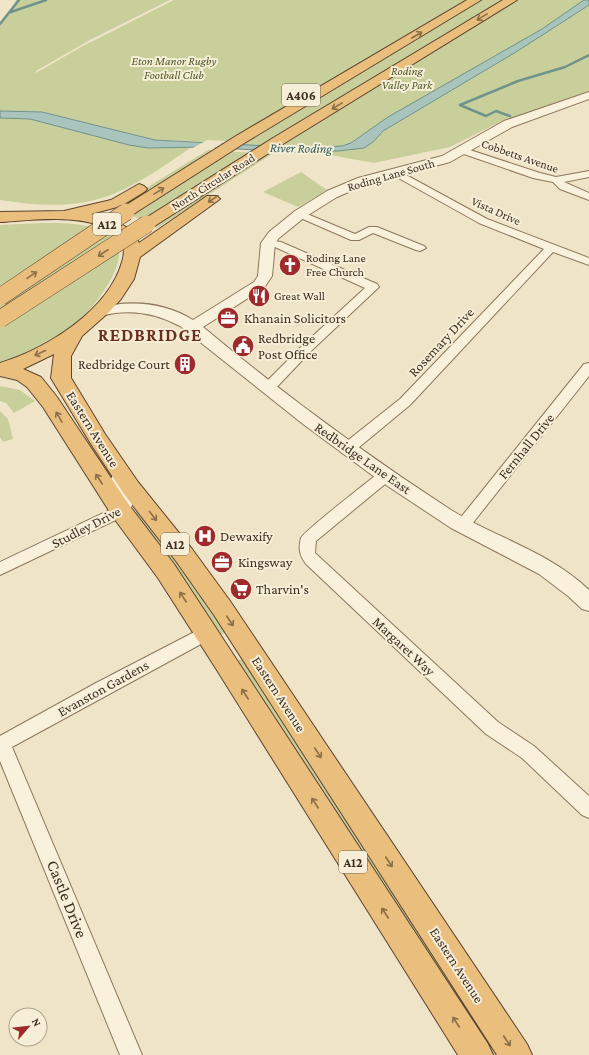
<svg xmlns="http://www.w3.org/2000/svg" width="589" height="1055" viewBox="0 0 589 1055" font-family="'Crimson Pro',serif">
  <rect width="100%" height="100%" fill="#f0e4c8"/>
  <path fill="#c9cf9b" d="M16,0H170L90,40L36,71V73L81,47L174,0H589V91L502,121L450,147L374,163L314,152L191,141L155,140L42,112L0,111V24L10,12Z
    M0,118L30,119L138,146L192,147C163,166 132,190 98,199C67,208 31,205 0,200Z
    M208,150L272,154L157,228L115,207Z
    M301,172L327,190L298,207L263,192Z
    M42,223C89,222 146,228 105,289C94,307 76,325 58,336C40,348 20,356 0,363V225Z
    M0,386L20,390L35,401L14,413L6,403L0,401Z
    M0,411L8,419L13,439L3,442L0,437Z
    M138,509L229,631L218,636L134,515Z
    M247,656L499,1055H492L235,662Z"/>
  <path fill="#a9c4bc" stroke="#6f938a" d="M584,0H589V5L516,52L383,131L373,142L364,148L338,151L291,152L202,147L148,148L129,145L30,119L0,118V111L42,112L155,140L306,148L342,146L351,143L388,117L542,29Z"/>
  <path fill="#f0e4c8" d="M207,140L226,141L211,150L191,149Z
    M285,145L305,146L292,154H272Z"/>
  <g fill="none" stroke-linecap="round" stroke-linejoin="round">
    <path stroke="#6f938a" stroke-width="2.5" d="M11,12L46,0
      M0,24L19,0
      M510,116L496,111L486,116L460,105L518,81L565,67L589,55"/>
    <g stroke="#8d765c" stroke-width="2">
      <path id="minor" d="M464,148L540,173L556,177L589,171V177L564,182L589,193V200L560,189L553,182L533,178L461,153L459,151L461,149Z
        M397,170L487,219L589,258V265L553,252L410,405L352,453L347,454L342,453L340,449L342,445L400,399L544,249L479,223L393,175L392,173Z
        M300,211L355,234L369,227H377L424,246L426,248L420,251L416,250L373,233L359,240H351L296,216L295,214L296,212Z
        M268,240L281,242L377,284L379,287L311,351L274,390H264L262,387L264,384L303,345L365,288L275,247L264,245L262,243Z
        M589,363V376L468,529L463,531L458,529L456,525L458,521L584,364Z
        M385,471L390,472L392,476L390,480L316,541L315,553L498,722L534,746L589,796V818L582,815L522,758L486,734L306,564C300,556 298,549 301,538C304,531 369,481 380,472Z
        M118,474L123,475C132,490 139,500 126,515L0,575V562L116,507L119,503V496L111,479L113,475Z
        M206,626L212,628L214,633L212,638L12,747L142,1055H120L0,761V736L96,683Z"/>
    </g>
    <g stroke="#8d765c" stroke-width="2">
      <path id="tertiary" d="M589,92V99L512,127L450,162L367,184L337,197L305,217L279,238L275,243L272,276L264,288L203,327C282,393 365,454 451,510C496,538 550,552 589,590V611L582,609L568,596L539,574L451,528L380,481L303,424L180,326C159,315 139,310 115,313C108,314 101,317 94,315L91,312L94,309C127,300 162,301 193,320L254,282L258,276L261,243L269,232L295,211L327,191L358,178L442,156L504,121Z"/>
    </g>
    <g stroke="#5b4430" stroke-width="2">
      <path id="trunk" d="M467,0H481L246,142L132,215H120L118,212L120,209L236,136Z
        M503,0H517L283,144L153,227L147,229L141,227L139,224L141,221L273,138Z
        M139,184L144,186L147,189L144,192L121,206L91,214C110,219 130,223 139,243L207,196H217L220,199L140,257L134,279L121,299L108,313L82,336L71,356V378L105,434L138,482L192,549L230,601L527,1044L532,1055H497L214,615L176,561L124,494L91,444L51,378L54,354L23,369L41,377L57,397L129,505L174,564L488,1044L493,1055H458L215,667L158,578L113,517L43,407L27,387L17,380L0,376V363C46,349 108,311 122,262C125,253 125,241 116,234C87,212 34,220 0,222V212L64,211L111,200Z"/>
    </g>
    <use href="#minor" fill="#faf1dc" fill-rule="evenodd"/>
    <use href="#tertiary" fill="#faf1dc" fill-rule="evenodd"/>
    <use href="#trunk" fill="#eabe7c" fill-rule="evenodd"/>
    <g stroke="#5b4430" stroke-width="18" stroke-linecap="butt">
      <path id="trunk-bridge" d="M0,297L126,212
        M0,319L147,224"/>
    </g>
    <use href="#trunk-bridge" stroke="#eabe7c" stroke-width="17"/>
  </g>
  <defs><path id="oneway-shaft" d="M-6 0H5M1.5-3L5.5 0L1.5 3" fill="none" stroke-width="1.6" stroke-linecap="round" stroke-linejoin="round"/></defs>
  <g stroke="#8b6f49">
    <use href="#oneway-shaft" transform="translate(482 17) rotate(149)"/>
    <use href="#oneway-shaft" transform="translate(417 35) rotate(-30)"/>
    <use href="#oneway-shaft" transform="translate(337 106) rotate(149)"/>
    <use href="#oneway-shaft" transform="translate(159 191) rotate(-32)"/>
    <use href="#oneway-shaft" transform="translate(213 199) rotate(146)"/>
    <use href="#oneway-shaft" transform="translate(103 253) rotate(147)"/>
    <use href="#oneway-shaft" transform="translate(32 275) rotate(-34)"/>
    <use href="#oneway-shaft" transform="translate(40 353) rotate(155)"/>
    <use href="#oneway-shaft" transform="translate(59 417) rotate(-120)"/>
    <use href="#oneway-shaft" transform="translate(99 479) rotate(-123)"/>
    <use href="#oneway-shaft" transform="translate(153 516) rotate(52)"/>
    <use href="#oneway-shaft" transform="translate(183 597) rotate(-123)"/>
    <use href="#oneway-shaft" transform="translate(230 621) rotate(57)"/>
    <use href="#oneway-shaft" transform="translate(245 694) rotate(-123)"/>
    <use href="#oneway-shaft" transform="translate(318 753) rotate(57)"/>
    <use href="#oneway-shaft" transform="translate(315 803) rotate(-123)"/>
    <use href="#oneway-shaft" transform="translate(389 862) rotate(57)"/>
    <use href="#oneway-shaft" transform="translate(385 913) rotate(-123)"/>
    <use href="#oneway-shaft" transform="translate(456 1022) rotate(-123)"/>
    <use href="#oneway-shaft" transform="translate(507 1041) rotate(57)"/>
  </g>
  <defs>
    <g id="church-disc" transform="scale(1.15)"><circle r="9.5" fill="#9e2a2b" stroke="#f7eed8"/><path d="M-1.2-6h2.4v3.5h3.3v2.4h-3.3V6h-2.4V-.1h-3.3v-2.4h3.3Z" fill="#fff"/></g>
    <g id="restaurant-disc" transform="scale(1.15)"><circle r="9.5" fill="#9e2a2b" stroke="#f7eed8"/><path d="M-5-6h1v4h1v-4h1v4h1v-4h1v5L-1.5 .5V6h-2V.5L-5-1ZM5-6V6H3V1.5H1.5Q1.5-4 5-6Z" fill="#fff"/></g>
    <g id="office-disc" transform="scale(1.15)"><circle r="9.5" fill="#9e2a2b" stroke="#f7eed8"/><path d="M-6-3h4V-5.5h4V-3h4V5H-6ZM-1-4.5V-3h2v-1.5ZM-6 0V1H6V0Z" fill="#fff"/></g>
    <g id="civic-disc" transform="scale(1.15)"><circle r="9.5" fill="#9e2a2b" stroke="#f7eed8"/><path d="M-.6-6.5H3V-4.5H.6V-3L4-1V1h2V6H-6V1h2V-1L-.6-3ZM-1.2 2.5V6h2.4V2.5Z" fill="#fff"/></g>
    <g id="building-disc" transform="scale(1.15)"><circle r="9.5" fill="#9e2a2b" stroke="#f7eed8"/><path d="M-4-6H4V6H1V3H-1V6H-4ZM-2.5-4.3h1.7v1.8h-1.7ZM.8-4.3h1.7v1.8H.8ZM-2.5-1h1.7V.8h-1.7ZM.8-1h1.7V.8H.8Z" fill="#fff"/></g>
    <g id="hospital-disc" transform="scale(1.15)"><circle r="9.5" fill="#9e2a2b" stroke="#f7eed8"/><path d="M-5-5h3v3.5h4V-5h3V5h-3V1.5h-4V5h-3Z" fill="#fff"/></g>
    <g id="supermarket-disc" transform="scale(1.15)"><circle r="9.5" fill="#9e2a2b" stroke="#f7eed8"/><path d="M-6-5.5h2.5l.6 2H6L4.5 2H-2.5L-4.4-4H-6ZM-1.5 3.2a1.3 1.3 0 1 0 .1 0ZM3 3.2a1.3 1.3 0 1 0 .1 0Z" fill="#fff"/></g>
  </defs>
  <g fill-rule="evenodd">
    <use href="#church-disc" x="290" y="265"/>
    <use href="#restaurant-disc" x="259" y="296"/>
    <use href="#office-disc" x="228" y="318"/>
    <use href="#civic-disc" x="243" y="346"/>
    <use href="#building-disc" x="185" y="364"/>
    <use href="#hospital-disc" x="205" y="536"/>
    <use href="#office-disc" x="222" y="562"/>
    <use href="#supermarket-disc" x="241" y="589"/>
  </g>
  <g text-anchor="middle" dominant-baseline="central" stroke-width="4" stroke-linejoin="round" paint-order="stroke">
    <g font-size="12" font-style="italic" fill="#4d5a26" stroke="#f7eed8">
      <text x="174" y="61">Eton Manor Rugby<tspan x="174" dy="14">Football Club</tspan></text>
      <text x="407" y="71">Roding<tspan x="407" dy="14">Valley Park</tspan></text>
    </g>
    <g font-size="12" fill="#3d2e20" stroke="#f7eed8">
      <text transform="translate(520 156) rotate(19)">Cobbetts Avenue</text>
      <text transform="translate(391 175) rotate(-16)">Roding Lane South</text>
      <text transform="translate(213 182) rotate(-32)">North Circular Road</text>
      <text transform="translate(496 211) rotate(24)">Vista Drive</text>
    </g>
    <g font-size="12" fill="#3d2e20" stroke="#f7eed8" text-anchor="start">
      <text x="306" y="258">Roding Lane<tspan x="306" dy="14">Free Church</tspan></text>
      <text x="274" y="296">Great Wall</text>
    </g>
    <g fill="#f7eed8" stroke="#756857" stroke-width="1">
      <rect x="282" y="84" width="38" height="22" rx="3"/>
      <rect x="93" y="213" width="28" height="22" rx="3"/>
      <rect x="161" y="533" width="28" height="22" rx="3"/>
      <rect x="339" y="851" width="28" height="22" rx="3"/>
    </g>
    <g font-size="13" font-weight="bold" fill="#3d2e20">
      <text x="301" y="95">A406</text>
      <text x="107" y="224">A12</text>
      <text x="175" y="544">A12</text>
      <text x="353" y="862">A12</text>
    </g>
    <g font-size="13" font-style="italic" fill="#2f5d5a" stroke="#f7eed8">
      <text transform="translate(301 148) rotate(1)">River Roding</text>
    </g>
    <g font-size="14" fill="#3d2e20" stroke="#f7eed8" text-anchor="start">
      <text x="244" y="318">Khanain Solicitors</text>
      <text x="258" y="338">Redbridge<tspan x="258" dy="16">Post Office</tspan></text>
      <text x="170" y="364" text-anchor="end">Redbridge Court</text>
      <text x="220" y="536">Dewaxify</text>
      <text x="238" y="562">Kingsway</text>
      <text x="256" y="589">Tharvin's</text>
    </g>
    <g font-size="14" fill="#3d2e20" stroke="#f7eed8">
      <text transform="translate(441 342) rotate(-47)">Rosemary Drive</text>
      <text transform="translate(93 429) rotate(58)">Eastern Avenue</text>
      <text transform="translate(526 446) rotate(-51)">Fernhall Drive</text>
      <text transform="translate(363 458) rotate(35)">Redbridge Lane East</text>
      <text transform="translate(86 527) rotate(-27)">Studley Drive</text>
      <text transform="translate(404 646) rotate(43)">Margaret Way</text>
      <text transform="translate(103 688) rotate(-29)">Evanston Gardens</text>
      <text transform="translate(279 694) rotate(57)">Eastern Avenue</text>
      <text transform="translate(457 965) rotate(57)">Eastern Avenue</text>
    </g>
    <g font-size="17" fill="#3d2e20" stroke="#f7eed8">
      <text transform="translate(67 899) rotate(68)">Castle Drive</text>
    </g>
    <g font-size="18" font-weight="bold" letter-spacing="1" fill="#6b2e1e" stroke="#f7eed8">
      <text x="150" y="335">REDBRIDGE</text>
    </g>
  </g>
  <g transform="translate(28 1027) rotate(62)"><circle r="19" fill="#f7eed8" stroke="#ada18e"/>
  <path d="M0-3L7 15L0 10L-7 15Z" fill="#9e2a2b"/>
  <text y="-6" font-size="11" font-weight="bold" text-anchor="middle" fill="#3d2e20">N</text>
  </g>
</svg>
